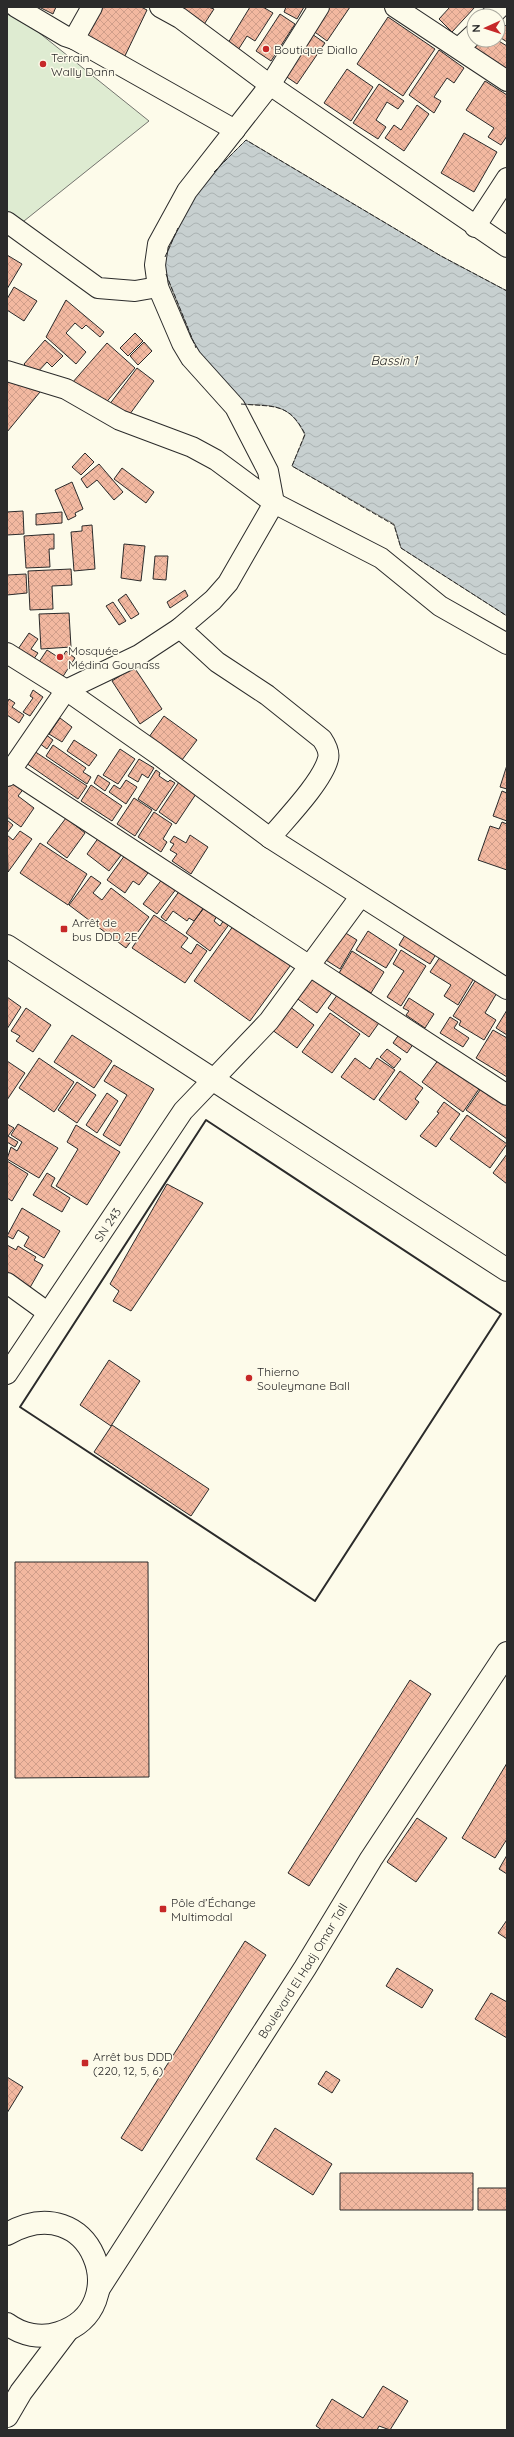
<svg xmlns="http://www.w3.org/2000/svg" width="514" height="2437" viewBox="0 0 514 2437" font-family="Quicksand,sans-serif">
  <defs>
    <pattern id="water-waves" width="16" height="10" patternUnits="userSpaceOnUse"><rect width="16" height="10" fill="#c7d0d0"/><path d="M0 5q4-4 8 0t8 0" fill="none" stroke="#abb3b3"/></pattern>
    <pattern id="building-cross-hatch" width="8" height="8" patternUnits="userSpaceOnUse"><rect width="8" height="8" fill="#f2b8a0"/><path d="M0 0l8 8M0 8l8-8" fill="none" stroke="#d09e8a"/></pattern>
  </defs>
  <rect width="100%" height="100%" fill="#fdfbea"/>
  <path fill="#deebd1" stroke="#74746e" d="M7,7L149,121L9,233L7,232Z"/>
  <path fill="url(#water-waves)" stroke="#74746e" d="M246,140L441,256L507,291V616L401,548L394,524L292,466L305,435C289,402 272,406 241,404L198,353L162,265L193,193Z"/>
  <path fill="url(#building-cross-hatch)" stroke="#2b2b2b" d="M39,7H56L53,14Z
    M102,7H141L147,10L123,60L85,41Z
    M185,7H208L214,9L203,26L183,12Z
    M250,7H263L273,13L255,41L247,36L238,50L228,43Z
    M286,7H304L297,19L284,12Z
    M327,7H350L327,41L312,30Z
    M450,7H475L452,32L439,19Z
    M280,14L295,24L271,61L256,51Z
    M388,17L435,49L403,96L357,64Z
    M505,25L507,27V42L498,36V28L502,31Z
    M309,32L325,43L297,84L281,73Z
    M475,40H497L507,46V71L470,48Z
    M439,50L464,68L454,83L447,78L434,97L441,101L434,113L409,95Z
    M347,69L373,87L351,121L324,103Z
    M485,81L507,95V136L501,145L488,137L494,128L466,110Z
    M379,84L404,101L398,109L387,102L376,120L386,127L378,139L353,123Z
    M417,105L429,114L404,151L385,138L394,125L401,130Z
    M464,133L497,152L474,192L441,173Z
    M7,255L22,264L7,289Z
    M14,287L37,301L24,321L7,310V299Z
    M66,300L104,332L100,337L86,325L82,329L75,323L66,333L86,352L76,364L46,337Z
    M135,333L143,341L128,356L120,348Z
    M45,340L63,356L52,367L47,362L35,375L24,364Z
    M144,342L152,351L138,365L130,356Z
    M107,343L135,368L104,405L72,383Z
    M137,368L154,381L127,418L109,405Z
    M7,374L16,376L40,392L7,432Z
    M85,453L94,462L81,475L72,467Z
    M99,464L123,492L114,500L97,480L87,488L81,479Z
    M122,468L154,492L146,503L114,479Z
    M72,482L83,509L75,513L76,516L68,520L55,490Z
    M23,511L24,534L7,535V512Z
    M62,512V523L36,525V514Z
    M92,525L95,569L74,571L71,532L82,531V526Z
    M54,534V549H49L50,567L26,568L24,536Z
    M124,544L145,546L141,581L121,578Z
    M155,556H168L166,580L153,579Z
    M71,569L72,585L52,586L53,609L30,610L28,571Z
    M26,574L27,593L7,595V575Z
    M185,590L188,596L170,608L167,602Z
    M126,594L139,614L131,619L118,600Z
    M113,602L126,621L119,625L106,606Z
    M69,613L71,647L41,649L39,614Z
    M29,633L38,639L31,649L38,653L31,663L16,652Z
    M47,650L61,659L66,651L75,658L60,681L37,665Z
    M134,667L162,709L140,724L112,681Z
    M33,690L43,697L30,716L23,712L33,698L30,696Z
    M9,699L15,703L12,707L24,715L19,723L7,715V703Z
    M164,716L197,740L182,760L149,737Z
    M60,718L72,727L62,742L49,734Z
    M41,731L53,740L47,749L35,740Z
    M74,740L97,755L89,766L67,751Z
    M53,745L86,768L83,772L91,777L87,784L46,756Z
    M120,749L135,759L118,784L103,775Z
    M34,751L87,786L78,799L26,763Z
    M139,759L154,768L148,778L142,774L138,782L128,776Z
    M507,765V789L500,787Z
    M156,770L160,773L159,776L168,782L170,780L175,783L156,811L138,799Z
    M98,775L110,783L105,791L94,783Z
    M7,780L25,787L18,796L34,808L21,827L7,817Z
    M126,780L137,787L126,804L109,792L114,785L120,789Z
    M179,782L196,794L176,824L159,812Z
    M91,785L122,806L112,821L81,801Z
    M502,791L507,793V821L493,816Z
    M134,798L152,810L135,836L117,824Z
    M154,812L172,824L163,839L167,842L161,852L138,837Z
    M66,818L85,833L67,858L47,843Z
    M7,820L13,825L7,833Z
    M502,822L507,824V870L478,860L490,826L499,829Z
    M20,831L32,839L8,872L7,835L13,840Z
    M190,835L208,847L191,874L172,861L177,854L170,850L174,844L170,842L174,836L186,843Z
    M99,837L122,854L109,871L87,854Z
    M40,843L87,874L68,905L20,873Z
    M125,855L148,873L139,885L133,881L125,893L107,880Z
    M91,876L101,883L93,893L102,900L111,888L149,917L126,948L69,905Z
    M163,878L177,888L157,914L143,904Z
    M180,890L204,908L194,921L189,918L187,921L173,911L166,921L161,917Z
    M204,907L217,916L214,921L220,926L224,920L230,923L210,951L186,933Z
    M154,915L188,938L181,947L191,954L197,944L207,951L185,983L132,948Z
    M236,922L293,962L250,1021L194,981Z
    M339,929L357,940L340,969L321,957Z
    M368,931L397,950L386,968L356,950Z
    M407,932L438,951L430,964L399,945Z
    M401,950L426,966L401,1006L387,997L404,971L393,964Z
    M352,951L384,972L371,993L339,973Z
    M442,954L476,975L458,1005L444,996L451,985L430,972Z
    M313,971L336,987L317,1013L295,997Z
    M477,978L498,991L485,1013L496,1020L484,1040L459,1025L461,1021L453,1016Z
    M340,991L381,1020L369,1037L328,1008Z
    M7,997L21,1007L7,1029Z
    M409,998L434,1014L425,1028L406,1015L409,1011L403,1008Z
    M285,1003L314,1025L297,1048L268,1027Z
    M26,1008L51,1025L33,1052L16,1041L20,1036L11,1031Z
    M507,1010V1035L496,1028Z
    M330,1013L360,1034L332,1073L302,1052Z
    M450,1017L458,1022L454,1028L469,1038L463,1047L440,1033Z
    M402,1030L416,1040L407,1053L393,1043Z
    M493,1030L507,1038V1077L476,1058Z
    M72,1035L112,1061L94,1088L54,1062Z
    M387,1049L401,1059L394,1068L380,1057Z
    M39,1058L74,1082L54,1112L19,1088Z
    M355,1058L370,1069L377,1058L395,1070L374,1100L341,1077Z
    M439,1059L479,1089L463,1112L422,1082Z
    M7,1061L25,1073L7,1100Z
    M114,1065L154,1089L120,1146L103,1135L127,1095L104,1081Z
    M400,1071L423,1088L415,1099L419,1102L406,1120L379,1100Z
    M77,1082L96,1095L77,1123L58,1110Z
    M485,1083L507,1099V1139L466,1110Z
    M107,1093L118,1101L97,1133L86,1125Z
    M444,1102L460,1114L436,1147L420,1136L439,1113L437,1112Z
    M467,1115L507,1144L490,1168L450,1139Z
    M7,1124L14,1128L8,1136L18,1142L15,1147L7,1142Z
    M18,1124L58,1148L39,1178L7,1159L11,1147L17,1151L22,1142L11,1135Z
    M76,1125L120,1152L87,1205L56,1186L78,1149L67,1142Z
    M507,1154V1184L493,1173Z
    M7,1161L28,1174L12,1201L7,1198Z
    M47,1173L55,1178L51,1186L70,1198L62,1212L33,1195Z
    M167,1184L203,1203L131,1311L113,1301L119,1291L110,1284Z
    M22,1208L60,1231L44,1258L24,1246L29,1237L18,1230L13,1239L7,1236Z
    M7,1245L16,1250L18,1246L36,1257L34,1260L43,1265L28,1291L7,1278Z
    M109,1360L140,1381L111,1426L80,1405Z
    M112,1425L209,1489L191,1516L94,1452Z
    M15,1562H148L149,1777L15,1778Z
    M410,1680L431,1694L309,1886L288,1873Z
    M507,1763V1839L495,1858L462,1838Z
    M417,1818L447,1838L416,1882L387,1862Z
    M507,1855V1874L499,1869Z
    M507,1920V1939L498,1933Z
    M245,1941L266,1955L142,2151L121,2138Z
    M397,1968L433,1990L422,2008L386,1986Z
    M491,1993L507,2002V2038L475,2019Z
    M326,2071L340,2080L332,2093L318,2084Z
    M7,2077L23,2087L7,2113Z
    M275,2128L332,2164L313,2195L256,2159Z
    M340,2173H473V2210H340Z
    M478,2188H507V2210H478Z
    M383,2386L408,2401L390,2430L379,2426L377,2430H322L316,2426L332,2399L363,2418Z"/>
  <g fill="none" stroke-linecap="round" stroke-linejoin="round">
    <g stroke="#2b2b2b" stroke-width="22">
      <g id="street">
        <path d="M16,7L65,36L74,39L92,7"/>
        <path d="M160,7L180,18L270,85L507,247"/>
        <path d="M395,7L507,81"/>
        <path d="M491,16L500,7"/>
        <path d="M74,39L235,130"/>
        <path d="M459,48L474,34"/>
        <path d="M7,222L98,288L135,291L158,287"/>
        <path d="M475,227L507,178"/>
        <path d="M7,371L66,389L120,420L192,447L216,460L274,503L381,558L440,606L507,644"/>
        <path d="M180,628L217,662L267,695L322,739C326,745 330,752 328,759C322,782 286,819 270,838"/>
        <path d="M7,653L66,690L156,753L270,838L507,989"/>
        <path d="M7,768L507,1095"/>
        <path d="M7,776L66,690L139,655L180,628L213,600L228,583L274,503L268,471L235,407L191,358L182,343L158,287L155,265L158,244L187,191L270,85L319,7"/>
        <path d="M7,1283L47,1312"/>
        <path id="s1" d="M7,1374L183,1111L269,1021L360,897"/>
      </g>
    </g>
    <g stroke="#2b2b2b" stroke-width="24">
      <g id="secondary">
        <path d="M7,946L507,1270"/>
        <path d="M7,2234C92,2186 136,2308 59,2333C41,2339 22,2335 7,2324"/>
        <path id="s2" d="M99,2288L305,1968L371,1859L507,1653"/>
        <path d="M7,2416L21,2392L67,2331"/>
      </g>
    </g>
    <use href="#street" stroke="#fdfbea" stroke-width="20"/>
    <use href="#secondary" stroke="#fdfbea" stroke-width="22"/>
    <path stroke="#2b2b2b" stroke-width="1" stroke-dasharray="5 2" stroke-linecap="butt" d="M214,172L246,140L441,256L507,291
      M165,257L178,228
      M166,274L196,348
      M241,404C273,407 289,402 305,434L292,466L394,525L401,548L507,616"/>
    <path stroke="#2b2b2b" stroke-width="2" d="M206,1120L501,1314L315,1601L20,1407Z"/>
  </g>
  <g fill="#c62828" stroke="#fdfbea" stroke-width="1.5">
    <circle cx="266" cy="49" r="4"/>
    <circle cx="43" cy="64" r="4"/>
    <circle cx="60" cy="657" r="4"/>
    <rect x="60" y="925" width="8" height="8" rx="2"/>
    <circle cx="249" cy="1378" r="4"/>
    <rect x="159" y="1905" width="8" height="8" rx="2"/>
    <rect x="81" y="2059" width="8" height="8" rx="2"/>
  </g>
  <g text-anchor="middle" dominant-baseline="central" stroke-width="3" stroke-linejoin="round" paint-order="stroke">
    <g font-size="12" fill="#2b2b2b" stroke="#fdfbea" text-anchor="start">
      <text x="274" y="49">Boutique Diallo</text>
      <text x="51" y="57">Terrain<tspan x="51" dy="14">Wally Dann</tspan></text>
      <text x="68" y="650">Mosquée<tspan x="68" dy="14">Médina Gounass</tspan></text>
      <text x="72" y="922">Arrêt de<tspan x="72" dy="14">bus DDD 2E</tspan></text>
      <text x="257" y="1371">Thierno<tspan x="257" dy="14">Souleymane Ball</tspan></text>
      <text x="171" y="1902">Pôle d’Échange<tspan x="171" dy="14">Multimodal</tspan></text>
      <text x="93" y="2056">Arrêt bus DDD<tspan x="93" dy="14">(220, 12, 5, 6)</tspan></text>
    </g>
    <g font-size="12" fill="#2b2b2b" stroke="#fdfbea">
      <text stroke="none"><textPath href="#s1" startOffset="180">SN 243</textPath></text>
      <text stroke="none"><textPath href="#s2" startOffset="377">Boulevard El Hadj Omar Tall</textPath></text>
    </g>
    <g font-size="13" font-style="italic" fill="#2b2b2b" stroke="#fdfbea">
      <text x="394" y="360">Bassin 1</text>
    </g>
  </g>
  <rect width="514" height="2437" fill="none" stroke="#2b2b2b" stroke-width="16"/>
  <g transform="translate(486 28) rotate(267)"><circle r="19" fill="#fdfbea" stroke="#a9a89e"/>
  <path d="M0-3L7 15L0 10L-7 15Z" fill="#c62828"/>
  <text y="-6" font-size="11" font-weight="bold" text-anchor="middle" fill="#2b2b2b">N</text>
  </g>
</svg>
